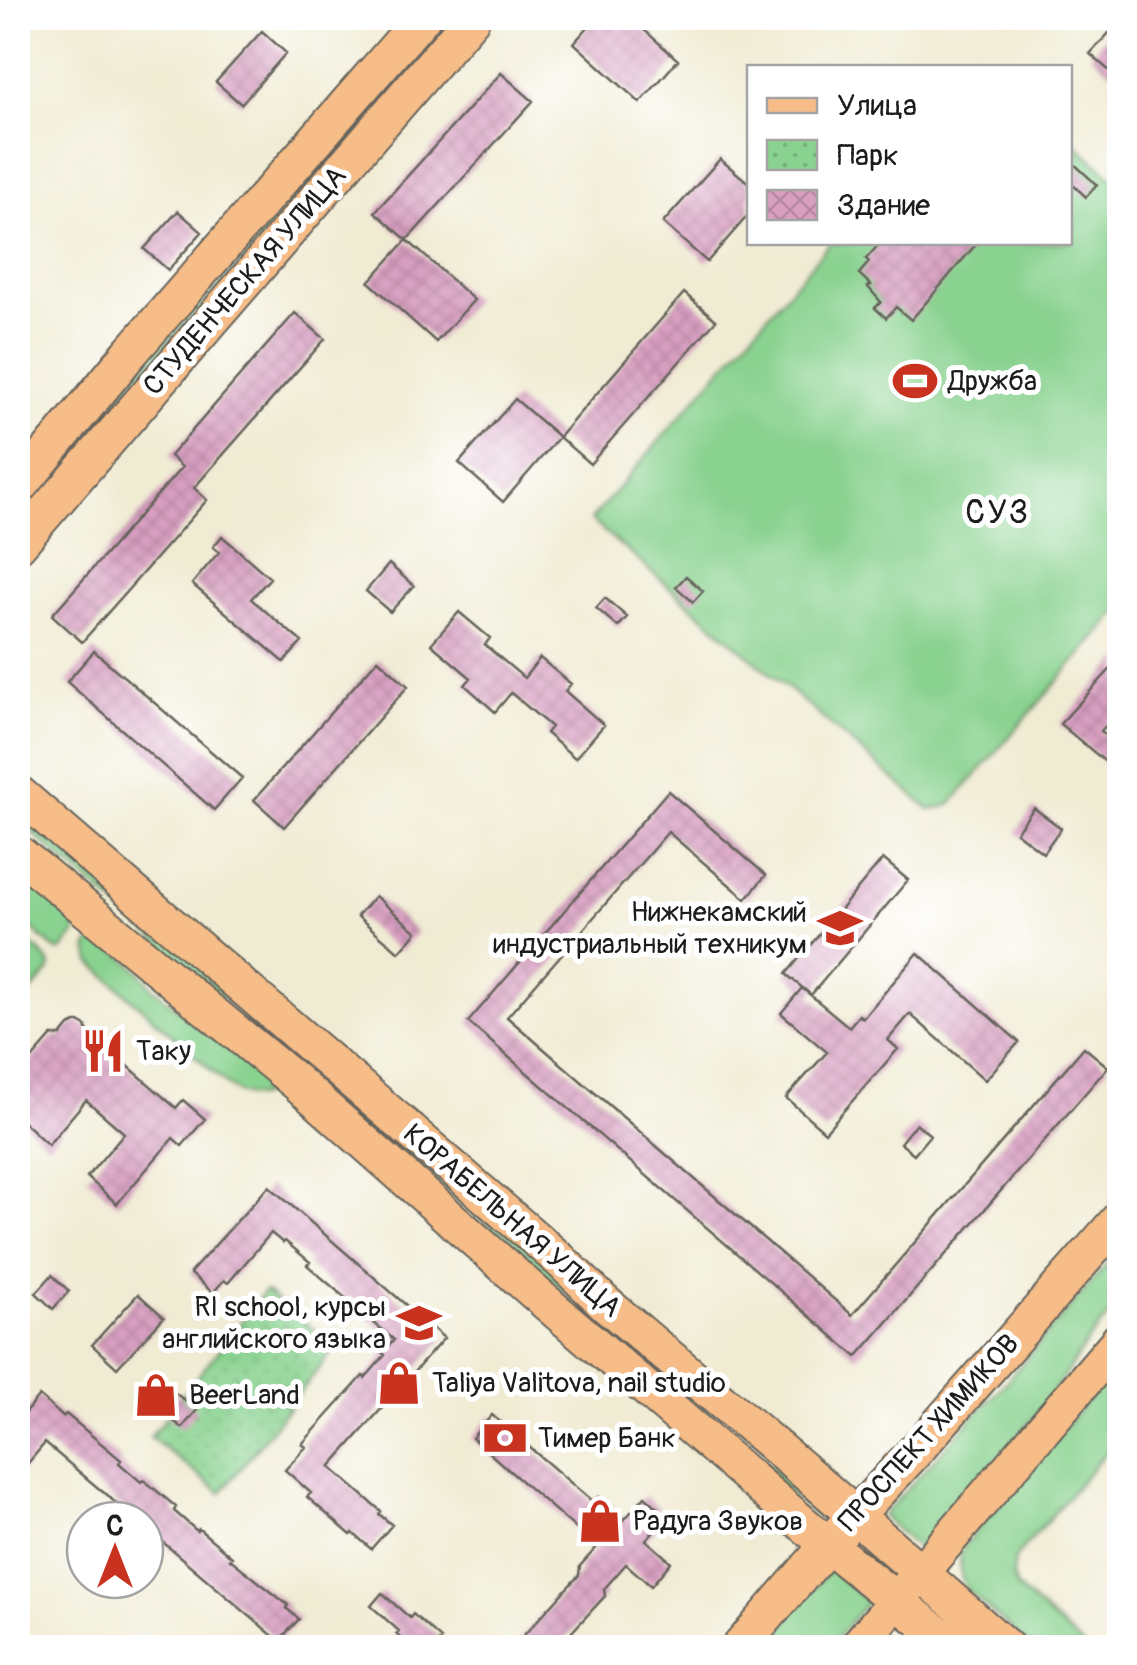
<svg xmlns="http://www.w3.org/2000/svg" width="1137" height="1665" viewBox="0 0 1137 1665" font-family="Pangolin,sans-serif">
  <defs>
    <pattern id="park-dots" width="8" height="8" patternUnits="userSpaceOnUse" patternTransform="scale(2.5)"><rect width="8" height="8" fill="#89d28f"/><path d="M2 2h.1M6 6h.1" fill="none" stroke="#76b47b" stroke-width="1.8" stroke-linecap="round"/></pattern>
    <pattern id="building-cross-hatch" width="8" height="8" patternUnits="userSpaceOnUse" patternTransform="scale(2.5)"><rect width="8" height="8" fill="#d89fc1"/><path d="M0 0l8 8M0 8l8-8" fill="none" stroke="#b988a5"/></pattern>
  </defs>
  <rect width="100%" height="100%" fill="#fff"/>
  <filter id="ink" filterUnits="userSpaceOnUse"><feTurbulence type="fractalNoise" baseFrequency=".01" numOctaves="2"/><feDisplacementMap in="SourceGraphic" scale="20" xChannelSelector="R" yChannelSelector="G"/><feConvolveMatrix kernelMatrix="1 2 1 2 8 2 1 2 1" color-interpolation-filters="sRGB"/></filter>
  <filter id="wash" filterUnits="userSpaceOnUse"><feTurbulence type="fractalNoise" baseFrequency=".0048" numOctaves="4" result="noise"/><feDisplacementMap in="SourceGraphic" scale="40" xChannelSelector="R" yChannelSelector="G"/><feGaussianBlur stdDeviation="2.25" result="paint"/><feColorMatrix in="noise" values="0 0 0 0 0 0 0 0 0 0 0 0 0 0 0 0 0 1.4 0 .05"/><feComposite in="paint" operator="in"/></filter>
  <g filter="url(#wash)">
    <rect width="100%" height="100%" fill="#f0ebd3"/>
    <path fill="#89d28f" stroke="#527756" stroke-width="2.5" d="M438,18H456L18,529V509Z
      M1070,139L1119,183V611L950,805L930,810L591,520L830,243L1070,242Z
      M18,808L589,1299L583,1307L18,821Z
      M18,859L77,919L75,934L62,951H57L18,917Z
      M104,939L139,971L154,989L214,1039L226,1047H234L261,1071L266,1082L261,1096C250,1099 241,1095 232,1089L91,962L88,948L91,941Z
      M19,940C31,941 45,955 51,966L49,972L18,1006V959L21,956L18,953Z
      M1119,1250V1304L1090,1338L1041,1410L917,1548L882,1516L1007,1381Z
      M609,1327L830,1516L825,1523L604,1333Z
      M1119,1363V1437L1015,1558L1013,1576L1017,1588L1084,1647L1032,1648L967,1590C959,1575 958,1563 963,1547Z
      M830,1569L868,1601L829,1647L763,1648Z"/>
    <path fill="url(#park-dots)" stroke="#527756" stroke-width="2.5" d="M265,1291L336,1347L221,1493L150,1437Z"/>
    <g id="blocks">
      <path fill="url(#building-cross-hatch)" d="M596,18H631L678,60L640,103L574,43Z
        M1120,21V80L1090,54Z
        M262,31L286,53L241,104L216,82Z
        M501,73L533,101L407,240L375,212Z
        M720,159L750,184V213L707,262L663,223Z
        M1070,160L1097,185L1086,197L1070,182Z
        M178,211L202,232L168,270L144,249Z
        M407,240L474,300L436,342L369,282Z
        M881,242H978L911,320L896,307L886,318L875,308L881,302L868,287L871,285L859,274L869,262L866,259Z
        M684,293L716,320L590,464L559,437Z
        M295,313L325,339L194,488L207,500L82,642L52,615L182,467L170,456Z
        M515,399L559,437L503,502L459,463Z
        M222,536L270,578L251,599L302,642L284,662L192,584L219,552L213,547Z
        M389,564L414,586L390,612L366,591Z
        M686,576L703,591L693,602L676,587Z
        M605,598L627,617L618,627L596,608Z
        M459,612L490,638L485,645L524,678L540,658L571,684L565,691L604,725L575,758L546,733L551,727L511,693L495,712L465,685L471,678L431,644Z
        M94,651L242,778L214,810L67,682Z
        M378,659L408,686L284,827L254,800Z
        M1120,659V710L1101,731L1120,748V774L1060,724Z
        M668,791L766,875L746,899L668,832L507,1017L852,1315L1084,1047L1108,1067L857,1357L468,1022Z
        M1034,808L1061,828L1043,853L1016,832Z
        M883,859L908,880L811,995L786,974Z
        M375,896L417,932L399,952L357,916Z
        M918,953L1019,1042L985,1080L910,1014L888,1040L898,1049L825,1132L786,1098L827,1052L781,1013L802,988L849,1027L859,1015L863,1018Z
        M79,1022L86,1026L87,1030L176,1108L183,1100L205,1119L182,1146L173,1138L117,1204L87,1177L124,1133L86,1100L48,1145L18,1117V1075L52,1036H61L69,1026Z
        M916,1123L930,1135L914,1154L900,1143Z
        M269,1186L444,1338L330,1467L381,1511L379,1514L392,1525L371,1549L353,1533L351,1535L307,1497L311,1493L285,1470L306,1447L302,1444L363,1376L365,1378L385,1355L383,1353L394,1340L307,1265L310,1262L285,1241L283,1243L271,1233L228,1283L224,1280L213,1293L190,1273Z
        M52,1275L69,1291L53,1309L36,1293Z
        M138,1294L164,1317L117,1368L92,1345Z
        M157,1379L197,1410L182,1428L162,1411L159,1414L141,1400Z
        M39,1396L63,1417L66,1414L121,1460L119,1463L141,1482L144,1480L176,1507L174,1511L197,1531L199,1529L232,1557L230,1559L288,1605L286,1608L299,1619L279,1641L145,1527V1520H136L45,1443L18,1475V1421Z
        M492,1415L593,1502L598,1497L624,1520L645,1496L667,1516L646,1540L671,1562L651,1586L626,1564L604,1589L605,1596L557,1648H512L579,1575L580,1566L597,1547L472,1438Z
        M382,1593L410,1618L413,1614L441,1639L433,1648H411L396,1634L399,1631L371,1606Z"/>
    </g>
  </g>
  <g filter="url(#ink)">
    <use href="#blocks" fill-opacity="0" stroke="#66645c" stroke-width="2.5"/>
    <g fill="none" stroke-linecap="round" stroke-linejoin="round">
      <g stroke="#66645c" stroke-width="39">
        <path id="major" d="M18,489L129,354L422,18
          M18,545L472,18
          M18,793L560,1260L606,1304L816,1481L1007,1648
          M18,853L296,1082L534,1292L828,1545L955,1648
          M739,1648L828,1545L918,1448L1120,1218
          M856,1648L1120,1339"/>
      </g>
      <use href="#major" stroke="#f7bd88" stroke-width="35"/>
    </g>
  </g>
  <defs>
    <g id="stadium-bare" transform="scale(3.45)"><path d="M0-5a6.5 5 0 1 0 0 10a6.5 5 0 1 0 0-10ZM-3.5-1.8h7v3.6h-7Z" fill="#c8321e" stroke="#fff" stroke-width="2.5" paint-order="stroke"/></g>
    <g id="university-bare" transform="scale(3.45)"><path d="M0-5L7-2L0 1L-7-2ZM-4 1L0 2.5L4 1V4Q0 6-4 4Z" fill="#c8321e" stroke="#fff" stroke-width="2.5" paint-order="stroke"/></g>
    <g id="restaurant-bare" transform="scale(3.45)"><path d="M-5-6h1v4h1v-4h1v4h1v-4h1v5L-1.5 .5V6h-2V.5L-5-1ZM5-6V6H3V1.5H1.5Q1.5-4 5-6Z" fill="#c8321e" stroke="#fff" stroke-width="2.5" paint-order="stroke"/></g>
    <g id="school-bare" transform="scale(3.45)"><path d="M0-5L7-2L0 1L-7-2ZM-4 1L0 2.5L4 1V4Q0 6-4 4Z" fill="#c8321e" stroke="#fff" stroke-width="2.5" paint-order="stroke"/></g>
    <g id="shop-bare" transform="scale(3.45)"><path d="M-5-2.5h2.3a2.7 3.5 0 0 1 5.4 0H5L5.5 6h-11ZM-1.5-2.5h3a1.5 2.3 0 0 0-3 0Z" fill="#c8321e" stroke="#fff" stroke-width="2.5" paint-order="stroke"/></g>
    <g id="bank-bare" transform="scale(3.45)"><path d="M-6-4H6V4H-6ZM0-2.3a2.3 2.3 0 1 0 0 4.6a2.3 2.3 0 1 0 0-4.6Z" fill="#c8321e" stroke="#fff" stroke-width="2.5" paint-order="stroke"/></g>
  </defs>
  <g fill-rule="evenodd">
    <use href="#stadium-bare" x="915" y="381"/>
    <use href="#university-bare" x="840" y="928"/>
    <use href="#restaurant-bare" x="103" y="1051"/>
    <use href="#school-bare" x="419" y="1323"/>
    <use href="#shop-bare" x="399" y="1383"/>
    <use href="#shop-bare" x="156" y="1395"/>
    <use href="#bank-bare" x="505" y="1438"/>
    <use href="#shop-bare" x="600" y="1521"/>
  </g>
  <g text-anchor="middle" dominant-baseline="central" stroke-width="10" stroke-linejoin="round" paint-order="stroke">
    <g font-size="28" fill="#1c1c1c" stroke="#fff">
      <text transform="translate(245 281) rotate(-49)">СТУДЕНЧЕСКАЯ УЛИЦА</text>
      <text transform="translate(512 1221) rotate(41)">КОРАБЕЛЬНАЯ УЛИЦА</text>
      <text transform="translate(929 1433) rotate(-48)">ПРОСПЕКТ ХИМИКОВ</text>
    </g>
    <g font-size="28" fill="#1c1c1c" stroke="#fff" text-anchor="start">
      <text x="948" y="381">Дружба</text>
      <text x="807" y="912" text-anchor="end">Нижнекамский<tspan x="807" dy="32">индустриальный техникум</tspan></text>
      <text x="136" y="1051">Таку</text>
      <text x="386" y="1307" text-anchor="end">RI school, курсы<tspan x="386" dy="32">английского языка</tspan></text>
      <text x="432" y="1383">Taliya Valitova, nail studio</text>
      <text x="189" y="1395">BeerLand</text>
      <text x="538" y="1438">Тимер Банк</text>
      <text x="633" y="1521">Радуга Звуков</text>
    </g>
    <g font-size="32" letter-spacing="2.5" fill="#1c1c1c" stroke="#fff">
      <text x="998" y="513">СУЗ</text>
    </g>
  </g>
  <rect width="1137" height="1665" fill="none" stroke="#fff" stroke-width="60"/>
  <rect x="747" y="65" width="325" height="180" fill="#ffffff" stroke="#a4a4a4" stroke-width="2.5"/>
  <rect x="767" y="98" width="50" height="15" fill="#f7bd88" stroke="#a4a4a4" stroke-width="2.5"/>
  <text x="837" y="115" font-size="30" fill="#1c1c1c">Улица</text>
  <rect x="767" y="140" width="50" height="30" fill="url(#park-dots)" stroke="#a4a4a4" stroke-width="2.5"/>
  <text x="837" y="165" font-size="30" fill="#1c1c1c">Парк</text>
  <rect x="767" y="190" width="50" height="30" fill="url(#building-cross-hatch)" stroke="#a4a4a4" stroke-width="2.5"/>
  <text x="837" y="215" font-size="30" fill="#1c1c1c">Здание</text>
  <g transform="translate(115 1550)"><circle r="48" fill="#ffffff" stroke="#a4a4a4" stroke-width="2.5"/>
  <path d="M0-8L18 38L0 25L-18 38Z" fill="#c8321e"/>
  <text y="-15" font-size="28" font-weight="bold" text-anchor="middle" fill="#1c1c1c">С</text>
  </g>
</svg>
